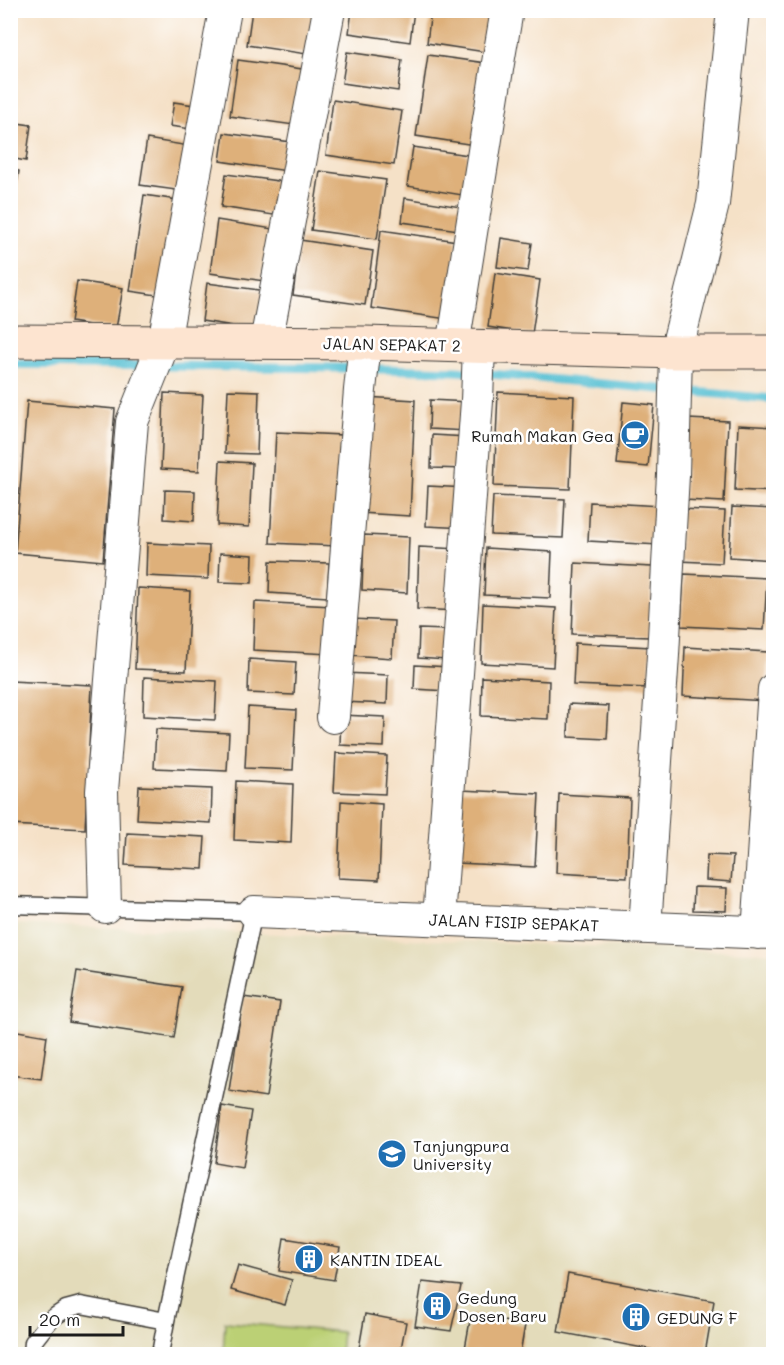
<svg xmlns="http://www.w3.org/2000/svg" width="784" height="1365" viewBox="0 0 784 1365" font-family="Mali,sans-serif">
  <rect width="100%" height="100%" fill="#fff"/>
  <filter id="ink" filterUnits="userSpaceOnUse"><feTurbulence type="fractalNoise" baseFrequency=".0167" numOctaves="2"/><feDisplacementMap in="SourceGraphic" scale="12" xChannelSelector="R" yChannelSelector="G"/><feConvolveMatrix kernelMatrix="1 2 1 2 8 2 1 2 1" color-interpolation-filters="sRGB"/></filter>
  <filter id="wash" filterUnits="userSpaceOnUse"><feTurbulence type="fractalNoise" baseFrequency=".008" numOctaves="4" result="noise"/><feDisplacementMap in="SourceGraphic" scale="24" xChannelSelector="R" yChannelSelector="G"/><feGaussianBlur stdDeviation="1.35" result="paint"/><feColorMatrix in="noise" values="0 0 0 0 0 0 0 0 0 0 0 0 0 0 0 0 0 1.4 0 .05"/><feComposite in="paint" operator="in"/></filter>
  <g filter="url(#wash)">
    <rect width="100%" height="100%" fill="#f5e1c7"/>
    <path fill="#e3dbba" d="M11,924L773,953V1354H11Z"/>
    <path fill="#bbd074" stroke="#6c7648" stroke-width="1.5" d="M225,1322L342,1332L340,1354H223Z"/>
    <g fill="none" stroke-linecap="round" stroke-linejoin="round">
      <path stroke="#57c0d3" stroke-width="9" d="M10,364L342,368L457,371L774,399"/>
    </g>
    <g id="blocks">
      <path fill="#deb07a" d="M252,10H309L319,12L313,55L247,45Z
        M352,10H414L410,42L349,33Z
        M431,10H458L503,17L498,54L427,43Z
        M347,52L402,60L398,91L342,83Z
        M428,55L493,64L481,146L416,136Z
        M238,60L302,69L294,125L230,116Z
        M10,88L16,89L12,115H10Z
        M333,100L402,111L394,165L326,155Z
        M174,102L194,105L191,129L170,126Z
        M10,122L31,125L26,161L10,158Z
        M224,133L291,142L287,171L220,161Z
        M147,139L189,146L183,191L140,185Z
        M413,147L468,155L462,195L407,186Z
        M10,169L19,171L13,207H10Z
        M320,171L386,180L377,239L311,230Z
        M226,174L285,182L280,216L221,207Z
        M144,195L184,201L170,297L130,291Z
        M405,198L461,207L458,230L402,222Z
        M217,220L279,230L271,282L210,273Z
        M381,230L457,241L447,319L371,308Z
        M501,238L532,243L528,271L497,267Z
        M300,240L373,251L365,305L293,295Z
        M495,273L540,280L532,334L488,327Z
        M77,281L123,288L116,329L71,322Z
        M207,283L266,291L260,330L202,321Z
        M228,390L259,391L257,454L225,453Z
        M498,392L574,396L570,489L494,486Z
        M164,393L203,395L199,471L161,469Z
        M365,397L415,400L410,516L360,513Z
        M430,400L469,402L468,431L429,429Z
        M27,401L115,409L103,561L15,553Z
        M623,402L654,405L648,467L617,464Z
        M688,419L728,421L724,502L684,500Z
        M738,425L774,427V492L735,490Z
        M276,432L342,435L337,546L270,543Z
        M432,435L468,437L467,469L431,468Z
        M220,461L252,463L249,527L217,525Z
        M428,486L467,488L466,528L426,526Z
        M165,490L195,491L194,521L164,519Z
        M493,496L565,499L563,538L491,535Z
        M590,502L661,506L659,545L588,541Z
        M732,507L774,509L773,560L729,557Z
        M681,509L725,511L722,563L679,561Z
        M364,535L409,537L407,593L362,590Z
        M147,543L209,546L208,579L146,576Z
        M419,547L460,549L457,611L417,609Z
        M486,548L552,552L550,598L484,595Z
        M220,553L253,555L252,583L219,582Z
        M270,561L329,563L327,597L269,593Z
        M575,563L652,567L649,637L572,634Z
        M684,574L767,578L764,630L681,626Z
        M138,588L190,591L186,671L135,669Z
        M255,602L332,606L330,654L253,650Z
        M483,604L556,608L553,667L481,663Z
        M352,619L394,621L392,658L350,655Z
        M419,629L447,630L446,660L418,658Z
        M575,643L651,647L649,688L573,685Z
        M685,647L768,652L766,701L683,696Z
        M249,659L296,662L294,695L248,693Z
        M415,665L449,667L448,691L414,689Z
        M344,673L388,675L387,704L343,702Z
        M144,677L217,681L215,720L143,716Z
        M482,677L549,681L548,719L481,716Z
        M10,681L92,685L85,829L10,825Z
        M569,704L609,706L607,739L568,737Z
        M248,707L296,710L293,770L245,768Z
        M341,715L385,717L384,747L340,745Z
        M156,729L229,733L227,771L154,768Z
        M336,753L387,756L385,794L334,792Z
        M236,781L293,784L291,843L234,840Z
        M139,786L212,789L211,823L137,819Z
        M461,790L539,794L535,867L458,863Z
        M559,794L630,798L627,877L556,873Z
        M341,801L382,804L379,880L338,878Z
        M127,833L205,837L203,869L125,865Z
        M707,855L733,856L731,882L706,880Z
        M694,887L727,888L726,911L693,910Z
        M77,971L182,987L174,1038L69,1022Z
        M243,997L280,1002L266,1097L229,1091Z
        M12,1030L47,1036L41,1079L10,1075V1042Z
        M222,1106L251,1111L242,1168L214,1163Z
        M284,1238L340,1247L334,1280L279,1271Z
        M238,1265L292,1280L285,1305L231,1290Z
        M568,1274L714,1301L705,1354H675L558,1332Z
        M422,1282L461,1286L451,1331L415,1326Z
        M365,1314L406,1322L400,1354H358Z
        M471,1315L525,1325L520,1354H464Z"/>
    </g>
  </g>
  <g filter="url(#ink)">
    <use href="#blocks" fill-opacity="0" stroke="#3d3a36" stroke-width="1.5"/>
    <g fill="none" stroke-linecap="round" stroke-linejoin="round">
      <g stroke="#3d3a36" stroke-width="19">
        <path id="lane" d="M10,905L254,912L166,1321L160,1354
          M32,1354L33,1342L51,1319L66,1309L81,1305L166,1321"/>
      </g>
      <g stroke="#3d3a36" stroke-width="34">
        <path id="street" d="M266,342L329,10
          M453,346L498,63L507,10
          M333,717L360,390L365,343
          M105,907L102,791L132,422L164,342L225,10
          M254,912L774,933
          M439,919L477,401L479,346
          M645,928L663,655L673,475L676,352L713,204L733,10
          M758,933L774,689"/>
      </g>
      <g stroke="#3d3a36" stroke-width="35">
        <path id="secondary" d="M10,341L365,343L676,352H774"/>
      </g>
      <use href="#lane" stroke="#fff" stroke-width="16"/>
      <use href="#street" stroke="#fff" stroke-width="32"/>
      <use href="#secondary" stroke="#fde4d0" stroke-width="33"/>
    </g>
  </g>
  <defs>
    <g id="cafe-disc" transform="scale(1.5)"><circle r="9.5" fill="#1f6fb2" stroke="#fff"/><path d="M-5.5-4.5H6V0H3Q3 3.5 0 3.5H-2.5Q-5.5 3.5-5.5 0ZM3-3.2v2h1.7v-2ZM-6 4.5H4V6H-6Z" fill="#fff"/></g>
    <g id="university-disc" transform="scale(1.5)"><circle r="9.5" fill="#1f6fb2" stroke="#fff"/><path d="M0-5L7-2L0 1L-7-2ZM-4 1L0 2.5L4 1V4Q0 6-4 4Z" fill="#fff"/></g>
    <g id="building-disc" transform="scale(1.5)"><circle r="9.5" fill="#1f6fb2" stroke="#fff"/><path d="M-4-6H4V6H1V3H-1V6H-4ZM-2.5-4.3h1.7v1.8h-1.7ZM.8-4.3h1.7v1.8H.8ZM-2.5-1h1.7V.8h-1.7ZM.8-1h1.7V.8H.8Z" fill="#fff"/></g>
  </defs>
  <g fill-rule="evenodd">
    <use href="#cafe-disc" x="635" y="435"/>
    <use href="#university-disc" x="392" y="1154"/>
    <use href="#building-disc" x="309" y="1259"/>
    <use href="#building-disc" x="437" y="1306"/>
    <use href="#building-disc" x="636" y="1317"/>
  </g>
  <g text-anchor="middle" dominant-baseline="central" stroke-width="5" stroke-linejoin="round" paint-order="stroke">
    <g font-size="16" fill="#1c1c1c" stroke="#fff">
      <text transform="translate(392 344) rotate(1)">JALAN SEPAKAT 2</text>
      <text transform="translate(514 922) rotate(2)">JALAN FISIP SEPAKAT</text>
    </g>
    <g font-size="16" fill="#1c1c1c" stroke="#fff" text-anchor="start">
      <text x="614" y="435" text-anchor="end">Rumah Makan Gea</text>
      <text x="413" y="1145">Tanjungpura<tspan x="413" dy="18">University</tspan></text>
      <text x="330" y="1259">KANTIN IDEAL</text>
      <text x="458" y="1297">Gedung<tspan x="458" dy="18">Dosen Baru</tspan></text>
      <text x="657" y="1317">GEDUNG F</text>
    </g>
  </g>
  <rect width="784" height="1365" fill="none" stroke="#fff" stroke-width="36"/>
  <path d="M30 1326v9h93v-9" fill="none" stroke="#1c1c1c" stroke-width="3"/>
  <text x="39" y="1326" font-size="18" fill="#1c1c1c" stroke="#ffffff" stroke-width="4.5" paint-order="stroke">20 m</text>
</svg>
